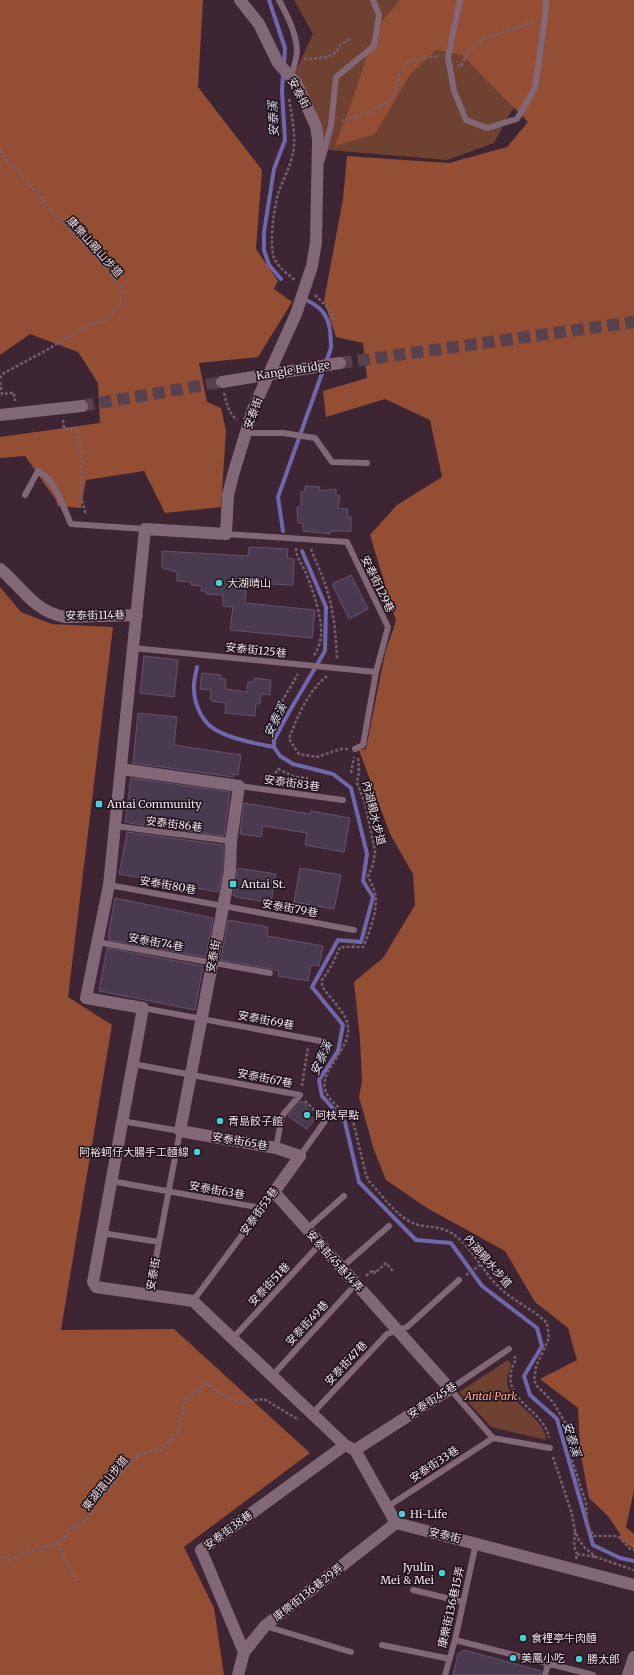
<svg xmlns="http://www.w3.org/2000/svg" width="634" height="1675" viewBox="0 0 634 1675" font-family="Merriweather,'Noto Sans TC',serif">
  <rect width="100%" height="100%" fill="#3d2533"/>
  <path fill="#6e4131" d="M294,0H556L537,73L509,115L494,143L447,160L317,149V130L295,72L313,34Z
    M508,1360L511,1364C510,1369 507,1376 507,1382C510,1407 544,1415 546,1440L491,1427L459,1392Z"/>
  <path fill="#944e33" d="M0,0H203L198,87L262,170L256,249L278,281L274,289L292,302L258,357L199,363L207,402L221,408L226,431L221,507L165,513L144,471L86,480L81,508L58,506L56,500L25,456L0,458V437L100,423L98,383L78,352L30,334L0,355Z
    M400,0H634V1490L626,1527L634,1534V1549L621,1540L620,1534L608,1516L589,1498L580,1451L578,1408L540,1379L577,1360L568,1328L535,1302L505,1251L427,1208L386,1180L374,1150L359,1097L362,1081L360,1039L354,982L383,958L415,905L413,874L390,834L359,750L366,749L385,653L396,621L370,535L397,505L442,477L430,420L385,399L326,417L323,391L367,378L363,343L336,337L324,301L343,199L347,156L449,163L507,147L528,122L462,55L436,50L411,73L375,134L335,146L351,104L376,28Z
    M0,587L21,612L52,624L113,627L68,997L112,1025L61,1330L174,1329L310,1453L184,1547L214,1608L224,1675H0Z"/>
  <g fill="none" stroke-linecap="round" stroke-linejoin="round">
    <path stroke="#6e68ab" stroke-width="4" d="M269,0L285,48L284,65
      M281,279L269,265L264,250V232L274,169L285,140L282,91L283,74
      M283,531L278,497L331,348C331,325 329,310 306,300
      M302,551L326,607L325,651L289,712L274,740V747L280,756L293,764L333,774L351,788L367,854L363,881L373,897L361,942L338,940L312,987L343,1025L338,1051L319,1080L322,1096L345,1122L359,1182L416,1240L451,1243L482,1286L537,1328L542,1346L524,1376L530,1395L557,1419L593,1545L620,1558L634,1561
      M197,667C196,674 193,682 194,689C194,701 200,717 209,725C221,737 257,744 274,747"/>
  </g>
  <path fill="#493a50" stroke="#64546b" d="M305,486L320,487L319,491L336,489V496L340,495L338,508L348,509L347,517H351V531H331L330,534L303,531V524L298,523L297,507H301V492L305,491Z
    M249,547L288,549L287,558L294,559L293,585L246,583L245,603L315,610L312,638L230,630L233,607L223,606V595L206,594V591H201L202,586L191,585V582L177,581V572L162,568V551L248,556Z
    M351,575L368,609L349,619L332,584Z
    M144,656L178,660L174,697L140,693Z
    M202,673L221,675V679H226L225,689L247,692L248,682H253L254,678L271,680L270,695L261,694L260,704H256L255,716L225,713L226,703L212,701V700L210,699L211,690L200,689Z
    M138,713L177,717L174,745L241,755L238,775L233,774V777L133,763Z
    M131,778L230,792L224,836L129,823V822H125Z
    M244,803L310,814L311,811L350,818L344,852L305,845L307,833L263,826L261,837L240,834Z
    M127,832L223,845V870L218,892L119,874Z
    M238,868L276,874L271,903L236,897V896L233,895Z
    M300,868L341,875L334,909L294,902Z
    M115,898L213,918L206,957L109,940V937H108Z
    M228,920L268,927L267,936L323,946L319,966L311,965L308,981L278,976L279,971L271,969L221,960Z
    M107,948L203,966L195,1010L99,991Z
    M301,1101L307,1105L305,1107L310,1111L308,1114L315,1119L307,1129L288,1116Z
    M464,1650L541,1671V1675H453L458,1654Z"/>
  <g fill="none" stroke-linecap="round" stroke-linejoin="round">
    <path stroke="#58414e" stroke-width="12" stroke-dasharray="12 6" stroke-linecap="butt" d="M340,363L634,322
      M82,406L222,382"/>
    <path stroke="#76606d" stroke-width="2.5" stroke-dasharray="3 2" stroke-linecap="butt" d="M304,59C316,58 336,60 340,45L350,39
      M458,65L461,67L468,52L482,39L535,22
      M289,99C292,118 297,138 292,157C289,169 283,180 279,191C274,205 269,244 274,258C278,267 287,274 295,280
      M341,121L373,111L394,98L400,74L408,61L440,56
      M0,151L57,217L97,257L120,286L121,301L112,317L80,329L47,350L4,373L0,378
      M315,295L330,310L335,320
      M0,382L2,394L14,393L15,401
      M224,393C227,403 228,413 237,420
      M63,420L64,429L77,428L82,465L81,496L86,515
      M296,548C296,557 301,563 305,571C312,587 323,619 321,636C320,644 317,651 313,657
      M311,549C316,562 322,574 326,587C334,610 336,636 337,660
      M327,676C308,691 297,717 289,739L299,754L317,757L341,749H348
      M271,724L275,713L298,674
      M358,758L359,771L357,783L365,803L375,851L373,865L368,876C370,882 374,887 375,893C379,907 369,934 363,947H340L332,965L322,980V986C329,997 340,1007 346,1019C358,1047 316,1069 326,1092C331,1104 345,1111 353,1121L366,1175L369,1181C382,1195 395,1215 413,1223C426,1229 438,1224 453,1234C473,1248 483,1273 501,1289C515,1302 534,1310 547,1323L549,1338L536,1367L534,1380L537,1386L553,1402L566,1424L571,1457L586,1503L587,1521L589,1528L594,1536H618L630,1549L634,1550
      M351,773L354,757
      M270,782L278,769L295,777L307,778L306,786
      M353,948V939
      M302,1086L308,1047
      M305,1101L318,1114
      M466,1275L480,1265
      M366,1276L373,1270L375,1273L386,1263L393,1271
      M514,1356L516,1359C494,1400 544,1407 549,1438
      M553,1457L572,1514L575,1531L579,1540L585,1548L596,1557L634,1570
      M575,1532L574,1546L577,1554
      M59,1543L64,1560L76,1581
      M0,1556L10,1560L18,1555L59,1543L73,1526L86,1521L97,1502L138,1454L161,1450L179,1431L185,1399L207,1384L226,1397L240,1402L264,1399L299,1420
      M576,1559L577,1554L595,1557"/>
    <path stroke="#826776" stroke-width="6" d="M279,0C287,15 296,32 297,50C297,59 293,68 291,77
      M460,0L448,57L454,91L466,120L487,128L517,119L535,88L545,18L546,0
      M322,160L331,125L336,77L374,46L379,15L373,0
      M246,433H283L315,438L332,462L367,463
      M25,495L38,471C56,480 63,507 71,524L145,529
      M226,534L347,542L388,627L376,672L363,745L355,749
      M133,648L376,672
      M239,786L343,800
      M115,826L231,841
      M109,885L354,930
      M97,942L270,973
      M143,1008L326,1042
      M133,1064L300,1095L282,1116L276,1148
      M122,1121L180,1131L149,1295
      M300,1156L325,1121
      M111,1181L262,1208
      M307,1229L344,1196
      M102,1233L159,1242
      M341,1268L389,1226
      M193,1301L274,1192
      M232,1339L320,1244
      M509,1349L450,1389L493,1438L550,1448
      M272,1376L356,1284
      M312,1414L387,1334L407,1327L459,1280
      M387,1507L493,1438
      M413,1590L463,1602
      M265,1626L351,1652
      M455,1640L593,1675
      M382,1645L450,1659
      M445,1675L455,1640L476,1543
      M545,1675L548,1664"/>
    <path stroke="#826776" stroke-width="12" d="M240,0L259,24L278,63L296,83L316,126L318,140L316,242L312,266L296,314L253,409L233,475L228,495L226,534L145,529L109,885L86,998L143,1008L93,1282L96,1287L193,1301L345,1445L355,1450L396,1523L634,1585
      M0,569C23,588 33,611 65,617L137,615
      M121,769L239,786L231,841L230,871L180,1131L276,1148L300,1156L274,1192L450,1389L355,1450
      M244,1652L201,1550L345,1445
      M238,1675L244,1652L265,1626L396,1523"/>
    <path stroke="#826776" stroke-width="12" d="M222,382L340,363
      M0,415L82,406
      M628,1675L634,1657"/>
  </g>
  <g fill="#51ccd5" stroke="#1d1219" stroke-width="1.5">
    <circle cx="219" cy="583" r="4"/>
    <rect x="95" y="800" width="8" height="8" rx="2"/>
    <rect x="229" y="880" width="8" height="8" rx="2"/>
    <circle cx="307" cy="1115" r="4"/>
    <circle cx="220" cy="1121" r="4"/>
    <circle cx="197" cy="1152" r="4"/>
    <circle cx="402" cy="1514" r="4"/>
    <circle cx="442" cy="1573" r="4"/>
    <circle cx="523" cy="1638" r="4"/>
    <circle cx="513" cy="1658" r="4"/>
    <circle cx="579" cy="1659" r="4"/>
  </g>
  <g text-anchor="middle" dominant-baseline="central" stroke-width="3" stroke-linejoin="round" paint-order="stroke">
    <g font-size="11" fill="#f1e1ea" stroke="#1d1219">
      <text transform="translate(299 93) rotate(61)">安泰街</text>
      <text transform="translate(95 247) rotate(48)">康樂山親山步道</text>
      <text transform="translate(293 370) rotate(-9)">Kangle Bridge</text>
      <text transform="translate(253 413) rotate(-70)">安泰街</text>
      <text transform="translate(378 584) rotate(64)">安泰街129巷</text>
      <text transform="translate(95 615) rotate(-1)">安泰街114巷</text>
      <text transform="translate(256 650) rotate(6)">安泰街125巷</text>
      <text transform="translate(292 783) rotate(8)">安泰街83巷</text>
      <text transform="translate(374 813) rotate(76)">內湖親水步道</text>
      <text transform="translate(174 824) rotate(7)">安泰街86巷</text>
      <text transform="translate(168 885) rotate(10)">安泰街80巷</text>
      <text transform="translate(290 908) rotate(10)">安泰街79巷</text>
      <text transform="translate(156 942) rotate(10)">安泰街74巷</text>
      <text transform="translate(213 956) rotate(-79)">安泰街</text>
      <text transform="translate(266 1020) rotate(11)">安泰街69巷</text>
      <text transform="translate(265 1078) rotate(11)">安泰街67巷</text>
      <text transform="translate(240 1141) rotate(10)">安泰街65巷</text>
      <text transform="translate(217 1190) rotate(10)">安泰街63巷</text>
      <text transform="translate(259 1211) rotate(-54)">安泰街53巷</text>
      <text transform="translate(335 1261) rotate(48)">安泰街45巷14弄</text>
      <text transform="translate(488 1261) rotate(49)">內湖親水步道</text>
      <text transform="translate(153 1274) rotate(-80)">安泰街</text>
      <text transform="translate(269 1284) rotate(-47)">安泰街51巷</text>
      <text transform="translate(307 1323) rotate(-47)">安泰街49巷</text>
      <text transform="translate(346 1363) rotate(-47)">安泰街47巷</text>
      <text transform="translate(432 1400) rotate(-33)">安泰街45巷</text>
      <text transform="translate(434 1464) rotate(-33)">安泰街33巷</text>
      <text transform="translate(105 1483) rotate(-52)">東湖環山步道</text>
      <text transform="translate(228 1530) rotate(-36)">安泰街38巷</text>
      <text transform="translate(445 1535) rotate(14)">安泰街</text>
      <text transform="translate(308 1592) rotate(-38)">康樂街136巷29弄</text>
      <text transform="translate(451 1607) rotate(-77)">康樂街136巷15弄</text>
    </g>
    <g font-size="11" fill="#f1e1ea" stroke="#1d1219" text-anchor="start">
      <text x="227" y="583">大湖晴山</text>
      <text x="107" y="804">Antai Community</text>
      <text x="241" y="884">Antai St.</text>
      <text x="315" y="1115">阿枝早點</text>
      <text x="228" y="1121">青島餃子館</text>
      <text x="189" y="1152" text-anchor="end">阿裕蚵仔大腸手工麵線</text>
      <text x="410" y="1514">Hi-Life</text>
      <text x="434" y="1567" text-anchor="end">Jyulin<tspan x="434" dy="13">Mei &amp; Mei</tspan></text>
      <text x="531" y="1638">食裡亭牛肉麵</text>
      <text x="521" y="1658">美鳳小吃</text>
      <text x="587" y="1659">勝太郎</text>
    </g>
    <g font-size="11" font-style="italic" fill="#feac8e" stroke="#1d1219">
      <text x="491" y="1396">Antai Park</text>
    </g>
    <g font-size="12" font-style="italic" fill="#dedef1" stroke="#1d1219">
      <text transform="translate(273 119) rotate(-92)">安泰溪</text>
      <text transform="translate(275 720) rotate(-64)">安泰溪</text>
      <text transform="translate(321 1058) rotate(-65)">安泰溪</text>
      <text transform="translate(572 1439) rotate(73)">安泰溪</text>
    </g>
  </g>
</svg>
